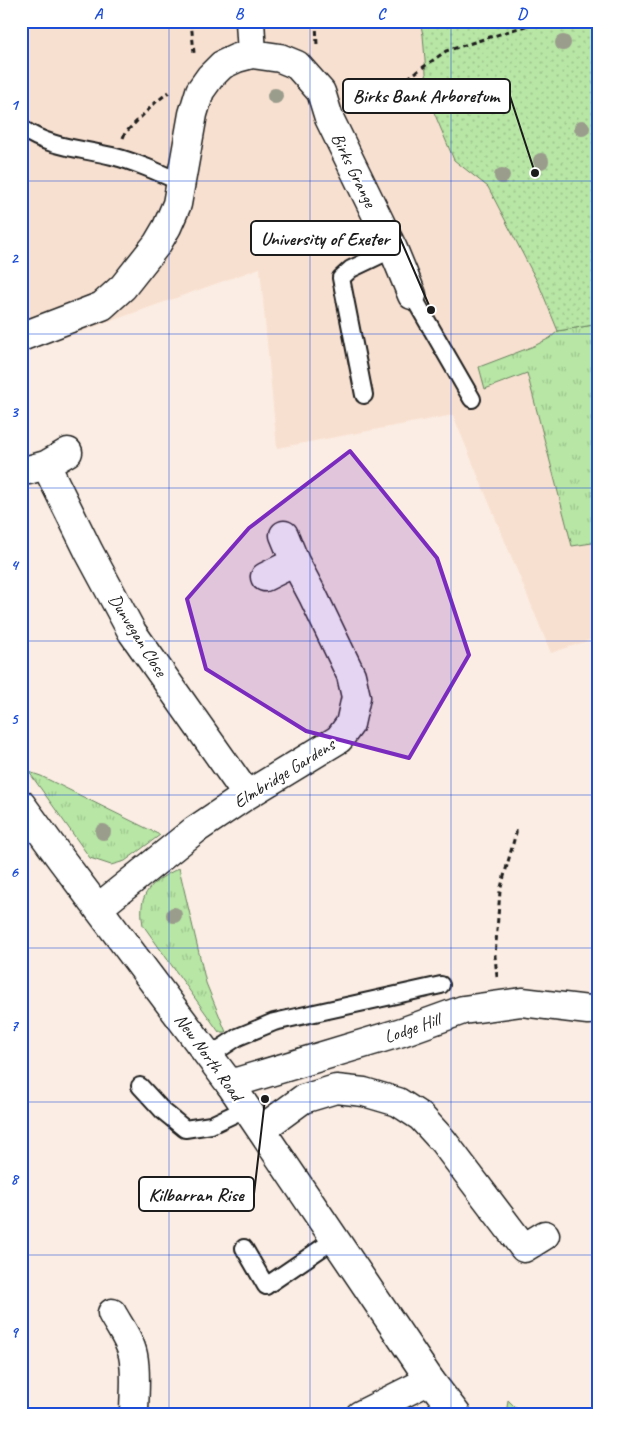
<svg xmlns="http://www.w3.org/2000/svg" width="620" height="1436" viewBox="0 0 620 1436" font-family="Caveat,sans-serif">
  <defs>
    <pattern id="grass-tufts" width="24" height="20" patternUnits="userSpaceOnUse" patternTransform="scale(1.25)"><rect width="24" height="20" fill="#b7e6a5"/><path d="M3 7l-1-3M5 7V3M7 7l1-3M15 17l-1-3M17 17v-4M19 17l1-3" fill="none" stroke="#9dc58d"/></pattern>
    <pattern id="forest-crowns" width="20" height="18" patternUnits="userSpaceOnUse" patternTransform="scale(1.25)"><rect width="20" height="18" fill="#b7e6a5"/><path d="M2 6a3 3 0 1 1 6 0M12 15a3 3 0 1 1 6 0" fill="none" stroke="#9dc58d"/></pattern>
    <pattern id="park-dots" width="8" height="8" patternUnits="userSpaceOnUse" patternTransform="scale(1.25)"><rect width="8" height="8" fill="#b7e6a5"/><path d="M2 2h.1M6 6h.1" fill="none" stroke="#9dc58d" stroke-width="1.8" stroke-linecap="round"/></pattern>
  </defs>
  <rect width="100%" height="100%" fill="#fbede3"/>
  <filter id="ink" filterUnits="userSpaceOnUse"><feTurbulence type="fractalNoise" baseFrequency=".02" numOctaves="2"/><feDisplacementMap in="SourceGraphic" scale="10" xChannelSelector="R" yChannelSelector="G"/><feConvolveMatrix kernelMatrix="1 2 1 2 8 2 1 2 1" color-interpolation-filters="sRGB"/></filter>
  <g filter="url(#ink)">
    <path fill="#f8e0d0" d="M21,21H599V637L551,653L453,415L277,448L260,268L21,353Z"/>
    <path fill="url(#grass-tufts)" stroke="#6a8160" d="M599,324V542L572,546L527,373L485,389L479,367L534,346L550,338L558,331Z
      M29,772L41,776L160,835L125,861L111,865L90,858Z
      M179,868L206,983L226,1032H219L143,925C137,892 152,882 179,868Z"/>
    <path fill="url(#forest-crowns)" stroke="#6a8160" d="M508,1400L523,1415H506Z"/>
    <path fill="url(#park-dots)" stroke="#6a8160" d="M420,21H599V324L558,331L540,287L488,187L454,160L428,98L423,35Z"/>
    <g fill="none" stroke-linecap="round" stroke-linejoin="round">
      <g stroke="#1c1c1c" stroke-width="20">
        <path id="service" d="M21,128C50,148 79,148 112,156C136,162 158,172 180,182
          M412,295L472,399
          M364,395L341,278L351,269L393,249
          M209,1056L238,1037L274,1022L441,985
          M140,1086L163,1111L185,1129L211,1125L247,1108
          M244,1248L266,1286L335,1239"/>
      </g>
      <g stroke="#1c1c1c" stroke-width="31">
        <path id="minor" d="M250,21L252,54
          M21,337L102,306L123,287L157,244L167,227L177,204L193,114L200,91L210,77L222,65L237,58L252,54L280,58L297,65L321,92L329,118L393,249L412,295
          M46,465L68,452
          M28,470L46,465L89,552L132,632L247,795
          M265,577L295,562
          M98,908L195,830L247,795L339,739L350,724L356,697L351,675L313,596L295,562L284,535
          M230,1084L402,1032L463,1010L522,1002L588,1010L599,1009
          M262,1129L303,1099L336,1089L364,1092L398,1102L421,1117L443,1141L524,1248L545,1235
          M112,1313C119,1326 130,1340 133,1355C137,1374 134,1395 134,1415
          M360,1415L430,1380"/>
      </g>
      <g stroke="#1c1c1c" stroke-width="31">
        <path id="secondary" d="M21,804L61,859L230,1084L430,1380L457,1415"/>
      </g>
      <path stroke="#1c1c1c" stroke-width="3" stroke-dasharray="5 4" stroke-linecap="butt" d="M191,21L194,53
        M316,21L317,46
        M354,110L361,109L388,92L446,51L541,21
        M123,138L125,133L156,102L169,92
        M497,977L495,956L500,891L517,829"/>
      <use href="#service" stroke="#fff" stroke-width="16"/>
      <use href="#minor" stroke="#fff" stroke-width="28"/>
      <use href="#secondary" stroke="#fff" stroke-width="28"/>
    </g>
    <g fill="#9a9c8c">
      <circle cx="563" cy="43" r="8"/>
      <circle cx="275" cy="96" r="8"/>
      <circle cx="582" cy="128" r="8"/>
      <circle cx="541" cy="161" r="8"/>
      <circle cx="502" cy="176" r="8"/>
      <circle cx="103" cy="832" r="8"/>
      <circle cx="174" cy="915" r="8"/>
    </g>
  </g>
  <path fill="#7b2cbf" fill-opacity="0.2" stroke="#7b2cbf" stroke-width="4" stroke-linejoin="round" d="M350,451L437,558L469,655L409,758L306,731L206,669L187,599L249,528Z"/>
  <path fill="none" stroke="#1d4ed8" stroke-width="1" stroke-opacity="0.55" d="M169,21V1415M310,21V1415M451,21V1415M21,181H599M21,334H599M21,488H599M21,641H599M21,795H599M21,948H599M21,1102H599M21,1255H599"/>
  <g text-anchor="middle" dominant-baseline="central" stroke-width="4.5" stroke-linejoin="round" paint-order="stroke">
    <g font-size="18" fill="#1c1c1c" stroke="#fff">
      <text transform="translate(354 170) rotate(64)">Birks Grange</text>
      <text transform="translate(138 635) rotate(58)">Dunvegan Close</text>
      <text transform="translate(284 773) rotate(-32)">Elmbridge Gardens</text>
      <text transform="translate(412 1028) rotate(-19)">Lodge Hill</text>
      <text transform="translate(209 1057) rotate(54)">New North Road</text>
    </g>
  </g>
  <path fill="none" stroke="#1c1c1c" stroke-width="2" d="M535 173L510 96M431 310L400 238M265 1099L254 1194"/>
  <g fill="#1c1c1c" stroke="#fff" stroke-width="2">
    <circle cx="535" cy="173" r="5"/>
    <circle cx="431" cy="310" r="5"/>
    <circle cx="265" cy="1099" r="5"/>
  </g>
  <g fill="#fff" stroke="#1c1c1c" stroke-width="2">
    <rect x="343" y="79" width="167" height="34" rx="5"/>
    <rect x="251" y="221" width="149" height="34" rx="5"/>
    <rect x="139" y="1177" width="115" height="34" rx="5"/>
  </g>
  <g font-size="19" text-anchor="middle" font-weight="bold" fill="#1c1c1c">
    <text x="426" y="102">Birks Bank Arboretum</text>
    <text x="325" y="245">University of Exeter</text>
    <text x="196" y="1201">Kilbarran Rise</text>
  </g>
  <rect width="620" height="1436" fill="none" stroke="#fff" stroke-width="55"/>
  <rect x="28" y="28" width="564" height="1380" fill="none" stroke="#1d4ed8" stroke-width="2"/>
  <g font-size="16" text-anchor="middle" font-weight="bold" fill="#1d4ed8">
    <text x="98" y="19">A</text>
    <text x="239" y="19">B</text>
    <text x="381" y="19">C</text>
    <text x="522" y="19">D</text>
    <text x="14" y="110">1</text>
    <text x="14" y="263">2</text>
    <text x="14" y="417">3</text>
    <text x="14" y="570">4</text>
    <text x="14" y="724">5</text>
    <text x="14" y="877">6</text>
    <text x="14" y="1031">7</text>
    <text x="14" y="1184">8</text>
    <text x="14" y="1337">9</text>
  </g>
</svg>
